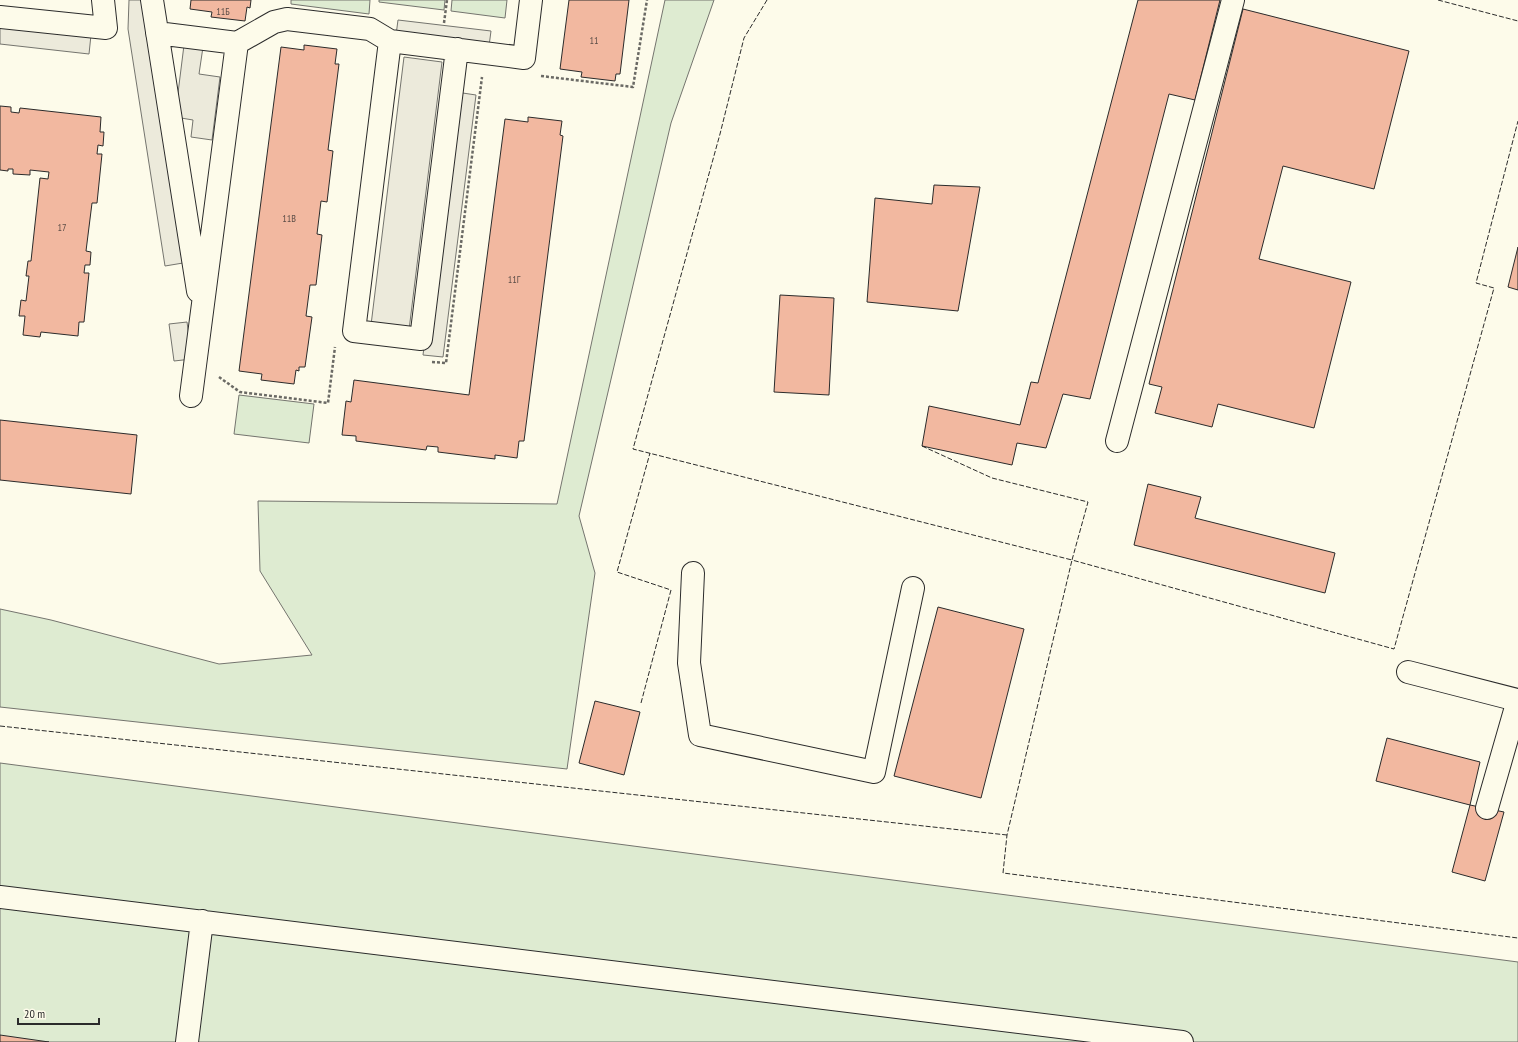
<svg xmlns="http://www.w3.org/2000/svg" width="1518" height="1042" viewBox="0 0 1518 1042" font-family="'PT Sans Narrow',sans-serif">
  <rect width="100%" height="100%" fill="#fdfbea"/>
  <path fill="#deebd1" stroke="#74746e" d="M291,0H370L369,14L291,4Z
    M379,0H445L444,10L379,2Z
    M452,0H507L505,18L451,11Z
    M665,0H714L671,123L579,516L595,573L567,769L0,707V609L51,620L219,664L312,655L260,571L258,501L557,504Z
    M239,395L314,404L309,443L234,434Z
    M0,763L1518,962V1042H0Z"/>
  <path fill="#eceadb" stroke="#74746e" d="M129,0H146L183,263L165,266L128,29Z
    M398,20L491,31L489,46L396,35Z
    M0,26L91,35L89,54L0,44Z
    M184,45L203,47L199,74L220,77L212,140L191,137L193,120L175,117Z
    M404,57L442,62L409,330L371,325Z
    M456,92L476,95L443,357L423,355Z
    M187,322L192,359L174,361L169,324Z"/>
  <path fill="#f2b8a0" stroke="#2b2b2b" d="M191,0H251L250,8L247,7L245,21L211,17L212,12L190,9Z
    M569,0H629L620,74H616L615,81L581,77L582,72L560,69Z
    M1138,0H1220L1195,100L1169,94L1090,399L1063,394L1046,448L1017,443L1012,465L922,446L929,406L1020,425L1031,382L1038,383Z
    M1243,9L1409,51L1374,189L1283,166L1259,259L1351,282L1314,428L1218,404L1212,427L1155,413L1162,387L1149,384Z
    M304,45L337,49L335,64H339L328,150L333,151L327,202L321,201L317,234L322,235L316,285H310L306,316L312,317L305,367H299V371L296,370L294,384L261,380L262,374L239,371L281,47L304,50Z
    M0,106L11,107V112L19,113L20,108L101,117L100,132H104L103,146L98,145L97,154H102L97,203H92L86,251L91,252L90,265H85L84,273H89L84,322H79L78,336L41,332L40,337L23,335L25,316H19L21,300L26,301L29,276H26L28,261H31L40,178L48,179L49,172L30,170V175L13,174V169H8V171L0,170Z
    M528,117L562,121L560,135L563,136L524,441H519L517,458L495,455V459L438,452V447L427,446L426,450L356,441V436L342,435L346,401L351,402L354,380L469,395L505,119L528,122Z
    M934,185L980,187L958,311L867,302L875,198L932,204Z
    M1518,247V290L1508,287Z
    M780,295L834,298L829,395L774,392Z
    M0,420L137,435L131,494L0,480Z
    M1148,484L1201,497L1195,518L1335,553L1325,593L1134,545Z
    M938,607L1024,629L981,798L894,776Z
    M595,701L640,712L624,775L579,763Z
    M1387,738L1480,762L1470,805L1376,781Z
    M1470,805L1504,812L1485,881L1452,872Z
    M0,1035L49,1042H0Z"/>
  <g fill="none" stroke-linecap="round" stroke-linejoin="round">
    <g stroke="#2b2b2b" stroke-width="24">
      <path id="minor" d="M152,0L198,291
        M0,17L106,28L103,0
        M157,33L237,43L274,22L287,19L370,29L390,41L524,58L531,0
        M390,41L354,331L421,339L457,49
        M191,396L237,43
        M1117,441L1233,0
        M693,573L689,663L700,735L874,772L913,588
        M1408,672L1517,700
        M1487,808L1518,700
        M0,897L1182,1042
        M187,1042L202,921"/>
    </g>
    <path stroke="#6a6964" stroke-width="2.5" stroke-dasharray="3 2" stroke-linecap="butt" d="M444,23L447,0
      M541,76L633,87L647,0
      M432,362L446,363L482,77
      M219,377L240,392L328,403L335,347"/>
    <use href="#minor" stroke="#fdfbea" stroke-width="22"/>
    <path stroke="#2b2b2b" stroke-width="1" stroke-dasharray="5 2" stroke-linecap="butt" d="M767,0L744,38L720,134L633,449L1072,560L1007,835L1003,873L1518,938
      M1438,0L1518,21
      M922,446L992,478L1088,502L1072,560L1394,649L1494,288L1476,283L1518,121
      M641,703L671,590L617,572L650,453
      M0,726L1007,835"/>
  </g>
  <g text-anchor="middle" dominant-baseline="central" stroke-width="3" stroke-linejoin="round" paint-order="stroke">
    <g font-size="10" fill="#5d4e48">
      <text x="223" y="11">11Б</text>
      <text x="594" y="40">11</text>
      <text x="289" y="218">11В</text>
      <text x="62" y="227">17</text>
      <text x="514" y="279">11Г</text>
    </g>
  </g>
  <path d="M18 1018v6h81v-6" fill="none" stroke="#2b2b2b" stroke-width="2"/>
  <text x="24" y="1018" font-size="12" fill="#2b2b2b" stroke="#fdfbea" stroke-width="3" paint-order="stroke">20 m</text>
</svg>
